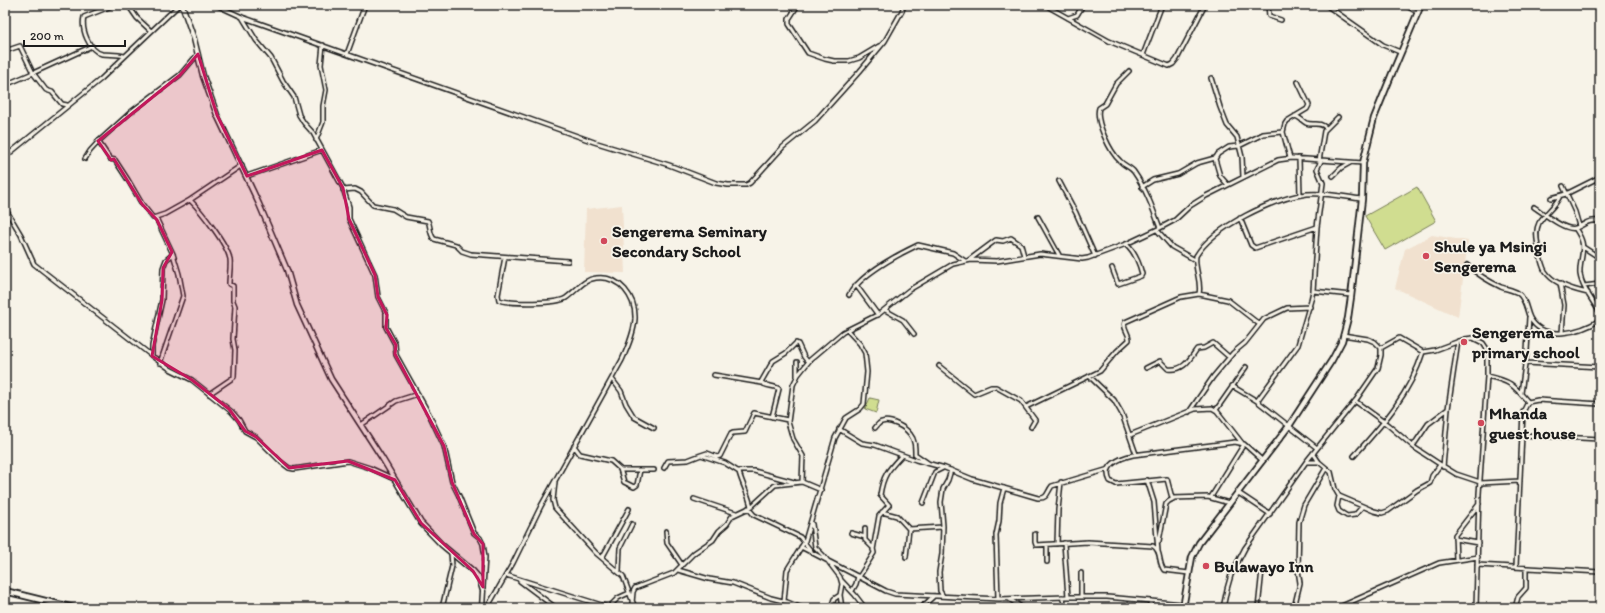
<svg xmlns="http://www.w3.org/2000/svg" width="1605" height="613" viewBox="0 0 1605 613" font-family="Itim,sans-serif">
  <rect width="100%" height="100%" fill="#f7f3e8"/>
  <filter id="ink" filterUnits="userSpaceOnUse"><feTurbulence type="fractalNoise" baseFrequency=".025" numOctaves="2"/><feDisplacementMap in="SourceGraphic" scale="8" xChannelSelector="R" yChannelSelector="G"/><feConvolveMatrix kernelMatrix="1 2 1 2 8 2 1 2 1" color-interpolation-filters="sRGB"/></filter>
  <g filter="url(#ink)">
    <path fill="#f1e1cf" d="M622,205L625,273L584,272L586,209Z
      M1432,235L1468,241L1458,317L1395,288L1405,249Z"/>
    <path fill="#d0dd90" stroke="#767c56" d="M1417,187L1436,221L1385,250L1365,216Z
      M870,398L879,400L876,413L865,409Z"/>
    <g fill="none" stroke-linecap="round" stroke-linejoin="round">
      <g stroke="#1c1c1c" stroke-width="6">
        <path id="minor" d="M114,5L84,17C81,29 89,51 102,54C110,55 117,54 124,56
          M128,5L137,18L151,31
          M216,5L242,17L594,142L669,165L716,183L728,185H746L750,183L783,147L815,121L860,71L885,41L902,11L904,5
          M798,5L789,19V24L808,53L825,59L834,61H849L859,58L879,46
          M1045,5L1109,41L1169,66L1173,64L1177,59L1205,5
          M1128,5L1146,7L1152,5
          M1268,5L1269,16L1281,20
          M1326,5L1383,45L1400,52
          M1405,5L1417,12
          M242,17L256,40L271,58L283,81L294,97L299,115L304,123L313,133L343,188L349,207V219L375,275L378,297L386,313V327L395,344L396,355L429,414L444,446L452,482L459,496L474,533L480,538L483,544L485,557L483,587
          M1068,18L1077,15L1083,5
          M5,51L20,46L33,73L92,46
          M347,54L365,5
          M1143,55L1162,5
          M1129,71L1116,84L1105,104L1099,108C1095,121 1110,152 1120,161C1124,166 1131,167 1134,172C1146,189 1153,209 1160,228
          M1211,78L1220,107L1227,125L1237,137L1242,157L1243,177
          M5,85L33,73L46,90L52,92L62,104L67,105
          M1295,116C1300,117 1302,121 1306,123C1313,126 1320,121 1326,128
          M316,140L323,122V106L326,90L321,65L323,45
          M98,141L110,159L115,160L128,180L142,204L153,218L165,214L190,200L242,165
          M5,157L101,79L179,5
          M1290,158L1283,132L1285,124L1287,121L1307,109L1309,105L1298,82
          M1299,158L1300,195
          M85,159L90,151L100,140L131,112L180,75L198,54
          M1319,161L1324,131L1338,117
          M247,176L322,150
          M1333,176L1341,168L1350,163
          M1059,181L1076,213L1095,256
          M1228,185L1220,176L1215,159L1218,154L1229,147L1239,146L1263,134L1283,132
          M1563,186L1575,212L1579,226
          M1142,187L1153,180L1178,174L1197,163L1215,158
          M343,190L355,189L361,192L373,205L393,209L406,217L428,221C431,227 429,233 434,239L456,245L462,251L471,254L568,261
          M1560,196C1555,207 1545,213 1539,223C1535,231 1537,239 1538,247C1540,255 1541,264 1545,271C1553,284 1574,290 1588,293
          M1551,198L1566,194L1600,177
          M190,200C201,211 227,244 230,259C231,267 229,276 229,284L233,286V301L235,306L233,339L235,350L234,377L209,394
          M1534,207C1543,213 1566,232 1576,228C1588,223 1586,220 1600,221
          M5,208L21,235L34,264L152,356L170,369L192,380L232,412L239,420L245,431L256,437L281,462L289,468L294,469L348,461L370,468L394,479
          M1038,217L1059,255
          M156,218L173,254L179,274L183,296L160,363
          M1240,218L1251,245L1255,248L1317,227
          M1575,228C1578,233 1581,237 1582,242C1585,251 1579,263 1580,274C1582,288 1593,301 1600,313
          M1157,230L1172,247L1195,260
          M1583,247L1600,258
          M969,260L996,240L1003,241L1011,238L1021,245L1024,256
          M1467,265C1477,274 1488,281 1501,287C1506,289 1513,290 1518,293C1526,299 1526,310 1530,318C1544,343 1581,332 1600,320
          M1112,268L1118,284L1141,276L1142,274C1139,262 1135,252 1126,244
          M1560,283L1564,305L1562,333
          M856,285L878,315
          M1584,286L1600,284
          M1313,291L1351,295
          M1199,294C1202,281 1194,269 1196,256C1213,227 1274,198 1307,194C1325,192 1344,197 1362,199
          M849,295C860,275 897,255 918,245L953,253L965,261
          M885,310L903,320L914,334
          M1381,348L1399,338L1423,352L1435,350L1465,339L1473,338L1483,343L1487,349V376L1479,494L1476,608
          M152,356V346L162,300L163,268L166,260L173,254
          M1526,363L1600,367
          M939,366L974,394L991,387H996L1021,401L1035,420L1031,427
          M1146,368L1160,361L1168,369C1184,371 1189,360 1197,349L1204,348L1213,343L1229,357
          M714,375L762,383
          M797,376V362
          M1089,376L1114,400L1122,414L1136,454
          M1487,376C1510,381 1513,384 1528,402
          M612,379L621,391L626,404L634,417L654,428
          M1232,386L1257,401L1317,448
          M1521,393L1527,351L1529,317
          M1257,401L1298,345L1311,300L1313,291L1317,227L1323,183L1317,169L1321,161
          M1355,401L1388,425L1415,448L1438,463L1456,474L1480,482
          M1026,407L1100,371L1117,351L1129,340C1130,334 1122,328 1125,322L1181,297L1199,294L1228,300L1259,324
          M1216,410L1246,367
          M1189,412L1213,377L1233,353L1245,343L1264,319L1287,308L1310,307
          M772,417L779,389C774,385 765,387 761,382L773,361L786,353L796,343L798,344L804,357L808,362
          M361,425L396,401L418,394
          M875,428C877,426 879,422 882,422C890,419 905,427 910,434C915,440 915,447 915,454L928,463
          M839,429L862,443L875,445L916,460L945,468L972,479L1038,498C1048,499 1047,492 1052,486L1109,469
          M1130,435L1195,409L1212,408L1217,411L1242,443
          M1522,435L1600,439
          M574,446L580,454L611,461L621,470H654
          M1413,446L1428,424L1448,409
          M1313,453L1319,462L1331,472L1335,489L1339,496L1374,511L1382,513L1388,511L1417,490L1430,483L1432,476L1440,465
          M701,455L707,453L717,457L720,456L731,434L733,433L745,432L754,413L788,420
          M1354,456C1383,424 1410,394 1423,352
          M1306,462H1319
          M1443,467L1448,409L1458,341
          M664,468L668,461L688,460L701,455L725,463L739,472C742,484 749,495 751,507
          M620,469L624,482L634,487L637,485L640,470
          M738,471H754L794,482
          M1147,480L1154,502L1158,551
          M555,482L553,500L555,508L596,553L623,576L635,608
          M802,482L803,456L793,439L788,422L793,385L798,375L810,360L843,332L879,314L909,290L953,264L971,260L997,261L1040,254L1082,259L1088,258L1126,244L1160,228L1175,220L1190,206L1206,196L1278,160L1292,158L1363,163
          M1480,483L1520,481
          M1237,492L1270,514
          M1339,496L1337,506L1339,511L1347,516L1355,515L1362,507
          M1211,497L1244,444
          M694,499L736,513
          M923,503L935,472L943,468
          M1229,503L1208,497L1172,498L1167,479L1116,484L1110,481C1102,465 1120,458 1133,455L1235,442L1244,444L1263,461
          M748,508L754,515L800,537L811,551
          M882,512L897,516L909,529
          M812,524L815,547L824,556L840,577L842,584L840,595L842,608
          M666,531L667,543L682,565
          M851,533L865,537
          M1035,534V542L1036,545L1088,542L1153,546C1162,551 1158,563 1164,570L1189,573
          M1455,539L1478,543
          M1159,541L1166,504L1169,501L1173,499
          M1064,543L1068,597
          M1057,544L1058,510L1061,482
          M1047,545V562
          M801,547L886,591L895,594L999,599L1066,597H1107L1183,604
          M873,550L879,516L889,505L880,495C883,475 888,470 902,455
          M906,557L909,529L943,527
          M602,558L629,509
          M1456,560L1455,535L1479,504
          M1477,565L1600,572
          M1516,567L1523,412L1528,402L1538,400L1600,404
          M678,570L709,579L733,583L771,598L787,602L802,608
          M619,571L620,548L632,524
          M1081,573V596
          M506,575L611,608
          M859,577L874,553L873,548L865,540V528
          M841,580L855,595L865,608
          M520,581L556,608
          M852,591L856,584L858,576
          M943,596L940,591L939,572L942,554L943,526L941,502L943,489L948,480L951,470
          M1062,597L1066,608
          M5,599L6,603L5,608
          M998,599L996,535L999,521L1000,503L1004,488
          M1009,599L1023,608
          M784,601L787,570L805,541L835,438L846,418L860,409L864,404L867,372L865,353L860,344L847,330
          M632,603L633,592L635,588L674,573L694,553L713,540L719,531L727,524L732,516L751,507L775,485L802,482L821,490
          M442,608L452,566L451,553
          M487,608L513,563L541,506L622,360C628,347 634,333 635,319C636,298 620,275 596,278C584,279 576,291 566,298C557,304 510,304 499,300L498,295L505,257
          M608,608L618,598L629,593
          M831,608L834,599L840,595
          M921,608L934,596
          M1149,608L1151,601
          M1223,608L1227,589L1231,575L1245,548L1306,462L1356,400L1378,368L1381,355V348L1375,342L1368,339L1343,335
          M1258,608L1262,570
          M1294,608L1300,583L1298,570L1299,522L1304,505L1326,468
          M1337,608L1439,563L1478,557
          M1515,608L1518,597L1526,588V568"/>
      </g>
      <g stroke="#1c1c1c" stroke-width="7">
        <path id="tertiary" d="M182,5L194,39L203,76L217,115L259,204L287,270L297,305L331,379L382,458L421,523L442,545L473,571L479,578L483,591L482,608"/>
      </g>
      <g stroke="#1c1c1c" stroke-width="8">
        <path id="secondary" d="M5,591L74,608
          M1183,608L1192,557L1199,543L1289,426L1332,360L1342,341L1348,318L1351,297L1362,199L1363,163L1369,138L1374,118L1391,76L1421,5"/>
      </g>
      <use href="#minor" stroke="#f7f3e8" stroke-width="3"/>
      <use href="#tertiary" stroke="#f7f3e8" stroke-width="4"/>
      <use href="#secondary" stroke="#f7f3e8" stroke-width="4.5"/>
    </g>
  </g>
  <path fill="#c2185b" fill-opacity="0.2" stroke="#c2185b" stroke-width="3" stroke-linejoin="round" d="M198,54L217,115L247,176L322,150L343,188L349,219L375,275L378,297L387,315L386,328L396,345L395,354L444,446L452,482L474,534L483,544V587L473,571L421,523L395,480L348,461L289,468L256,437L245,431L229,409L192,380L152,356L162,300L163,268L172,252L157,220L142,204L114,159L111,160L98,141L180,75Z"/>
  <g fill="#d1495b" stroke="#f7f3e8" stroke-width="1.5">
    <circle cx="604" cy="241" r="4"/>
    <circle cx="1426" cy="256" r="4"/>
    <circle cx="1464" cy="342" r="4"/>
    <circle cx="1481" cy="423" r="4"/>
    <circle cx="1206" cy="566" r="4"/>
  </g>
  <g text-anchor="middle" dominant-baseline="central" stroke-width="3.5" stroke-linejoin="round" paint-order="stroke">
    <g font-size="17" font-weight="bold" fill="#1c1c1c" stroke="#f7f3e8" text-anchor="start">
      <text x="612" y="231">Sengerema Seminary<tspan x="612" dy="20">Secondary School</tspan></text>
      <text x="1434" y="246">Shule ya Msingi<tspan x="1434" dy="20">Sengerema</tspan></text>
      <text x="1472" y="332">Sengerema<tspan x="1472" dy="20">primary school</tspan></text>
      <text x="1489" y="413">Mhanda<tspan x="1489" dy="20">guest house</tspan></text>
      <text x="1214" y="566">Bulawayo Inn</text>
    </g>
  </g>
  <rect width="1605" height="613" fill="none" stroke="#f7f3e8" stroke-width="20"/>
  <rect x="10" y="10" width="1585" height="593" fill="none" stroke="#1c1c1c" stroke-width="1.5" filter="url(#ink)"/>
  <path d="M24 40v6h101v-6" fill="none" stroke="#1c1c1c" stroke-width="2"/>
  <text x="30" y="40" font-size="12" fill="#1c1c1c" stroke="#f7f3e8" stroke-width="3" paint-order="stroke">200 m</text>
</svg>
